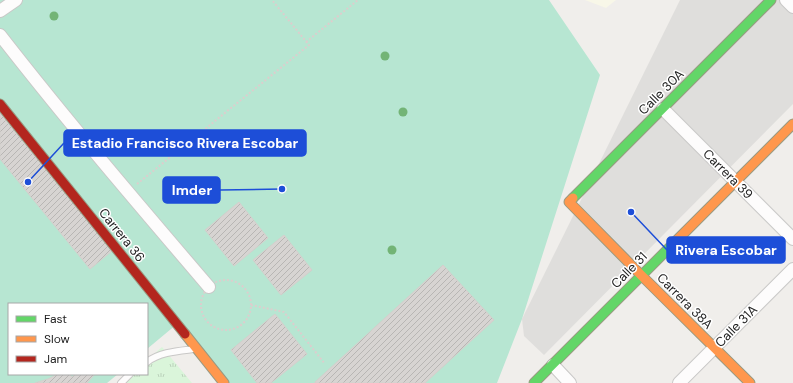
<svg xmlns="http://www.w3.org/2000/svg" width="793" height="383" viewBox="0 0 793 383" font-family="'DM Sans',sans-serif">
  <defs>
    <pattern id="park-tufts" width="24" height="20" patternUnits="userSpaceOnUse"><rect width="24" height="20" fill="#daf5da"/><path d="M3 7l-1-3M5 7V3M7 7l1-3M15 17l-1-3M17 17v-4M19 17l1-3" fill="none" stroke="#bbd2bb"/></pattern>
    <pattern id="building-hatch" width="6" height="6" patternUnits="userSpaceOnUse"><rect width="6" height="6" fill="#d7d4d2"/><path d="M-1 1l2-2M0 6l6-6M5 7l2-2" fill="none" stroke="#b8b6b4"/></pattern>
  </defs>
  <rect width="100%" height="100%" fill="#f0eeeb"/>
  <path fill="#dfdedc" d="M680,0H793V104L544,355L524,336L522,319Z"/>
  <path fill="#f8f7e8" d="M585,0H616L606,8Z"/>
  <path fill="url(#park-tufts)" d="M162,347L192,383H120L130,374H147V360Z"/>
  <path fill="#b7e6d2" d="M0,0H549L600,75L522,319L497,383H225L177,324L147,349V304H9V374H118L107,383H0Z"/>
  <path fill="url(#building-hatch)" stroke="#d3d0cc" d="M0,113L112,251L90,269L0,159Z
    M239,202L268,238L234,266L205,230Z
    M284,235L312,270L281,295L253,260Z
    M443,265L494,320L425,383H315V382Z
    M275,314L307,354L271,383H257L231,350Z
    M58,374H69L72,377L76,374H95L87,383H35L48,379Z"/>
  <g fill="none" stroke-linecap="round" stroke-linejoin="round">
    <g stroke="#c9c8c7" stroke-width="8">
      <path id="lane" d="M147,362C160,352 178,351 194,349
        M121,383L130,374"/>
    </g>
    <g stroke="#c9c8c7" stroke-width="14">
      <path id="street" d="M786,0L793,7
        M0,11L16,0
        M0,35C67,121 138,204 209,287
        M663,109L793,239
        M553,365L570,383
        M679,383L793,269"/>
    </g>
    <g stroke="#999a82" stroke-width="11">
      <path id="fast" d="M573,198L771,0
        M534,383L676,241"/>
    </g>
    <g stroke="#999a82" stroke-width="11">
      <path id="slow" d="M573,198L569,202L642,276L750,383
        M676,241L793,124
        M185,334L224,383"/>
    </g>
    <g stroke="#999a82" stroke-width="11">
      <path id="jam" d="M0,104L185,334"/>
    </g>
    <path stroke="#dccecd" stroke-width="2" stroke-dasharray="2 2" stroke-linecap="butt" d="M306,42L358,0
      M137,184L309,45L272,0
      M201 305a25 25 0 1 1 50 0a25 25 0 1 1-50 0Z
      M251,305L284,312L325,364"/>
    <use href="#lane" stroke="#fdfcfc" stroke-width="6"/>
    <use href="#street" stroke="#fdfcfc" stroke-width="12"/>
    <use href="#fast" stroke="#63d668" stroke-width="9"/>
    <use href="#slow" stroke="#ff974d" stroke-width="9"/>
    <use href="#jam" stroke="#b3261e" stroke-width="9"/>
  </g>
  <g fill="#73b476">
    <circle cx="54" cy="16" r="4.5"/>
    <circle cx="385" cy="56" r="4.5"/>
    <circle cx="403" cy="112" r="4.5"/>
    <circle cx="392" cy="250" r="4.5"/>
  </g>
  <g text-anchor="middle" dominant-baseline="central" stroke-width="3" stroke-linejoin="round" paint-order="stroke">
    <g font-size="13" fill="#222" stroke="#fff">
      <text transform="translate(661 92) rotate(-45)">Calle 30A</text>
      <text transform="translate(728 174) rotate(45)">Carrera 39</text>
      <text transform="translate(122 235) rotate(51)">Carrera 36</text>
      <text transform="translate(629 270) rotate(-45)">Calle 31</text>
      <text transform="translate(685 301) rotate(45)">Carrera 38A</text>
      <text transform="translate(736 326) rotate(-45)">Calle 31A</text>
    </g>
  </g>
  <path fill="none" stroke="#1d4ed8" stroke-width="1.5" d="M28 182L64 143M282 189L220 190M631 212L667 250"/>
  <g fill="#1d4ed8" stroke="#fff" stroke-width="1.5">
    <circle cx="28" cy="182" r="4"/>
    <circle cx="282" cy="189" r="4"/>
    <circle cx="631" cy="212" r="4"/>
  </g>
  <g fill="#1d4ed8" stroke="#1d4ed8" stroke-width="1.5">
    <rect x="64" y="130" width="242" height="26" rx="4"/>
    <rect x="163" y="177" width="57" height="26" rx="4"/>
    <rect x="667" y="237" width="118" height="26" rx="4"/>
  </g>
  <g font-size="14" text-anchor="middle" font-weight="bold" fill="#fff">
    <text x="185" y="148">Estadio Francisco Rivera Escobar</text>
    <text x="192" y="195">Imder</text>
    <text x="726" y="255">Rivera Escobar</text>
  </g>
  <rect x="8" y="303" width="140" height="72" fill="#ffffff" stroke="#a7a7a7"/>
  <rect x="16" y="316" width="20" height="6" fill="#63d668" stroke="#a7a7a7"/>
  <text x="44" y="323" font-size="12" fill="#222222">Fast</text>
  <rect x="16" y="336" width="20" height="6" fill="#ff974d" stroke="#a7a7a7"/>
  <text x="44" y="343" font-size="12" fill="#222222">Slow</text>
  <rect x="16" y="356" width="20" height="6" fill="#b3261e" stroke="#a7a7a7"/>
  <text x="44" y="363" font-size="12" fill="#222222">Jam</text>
</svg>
